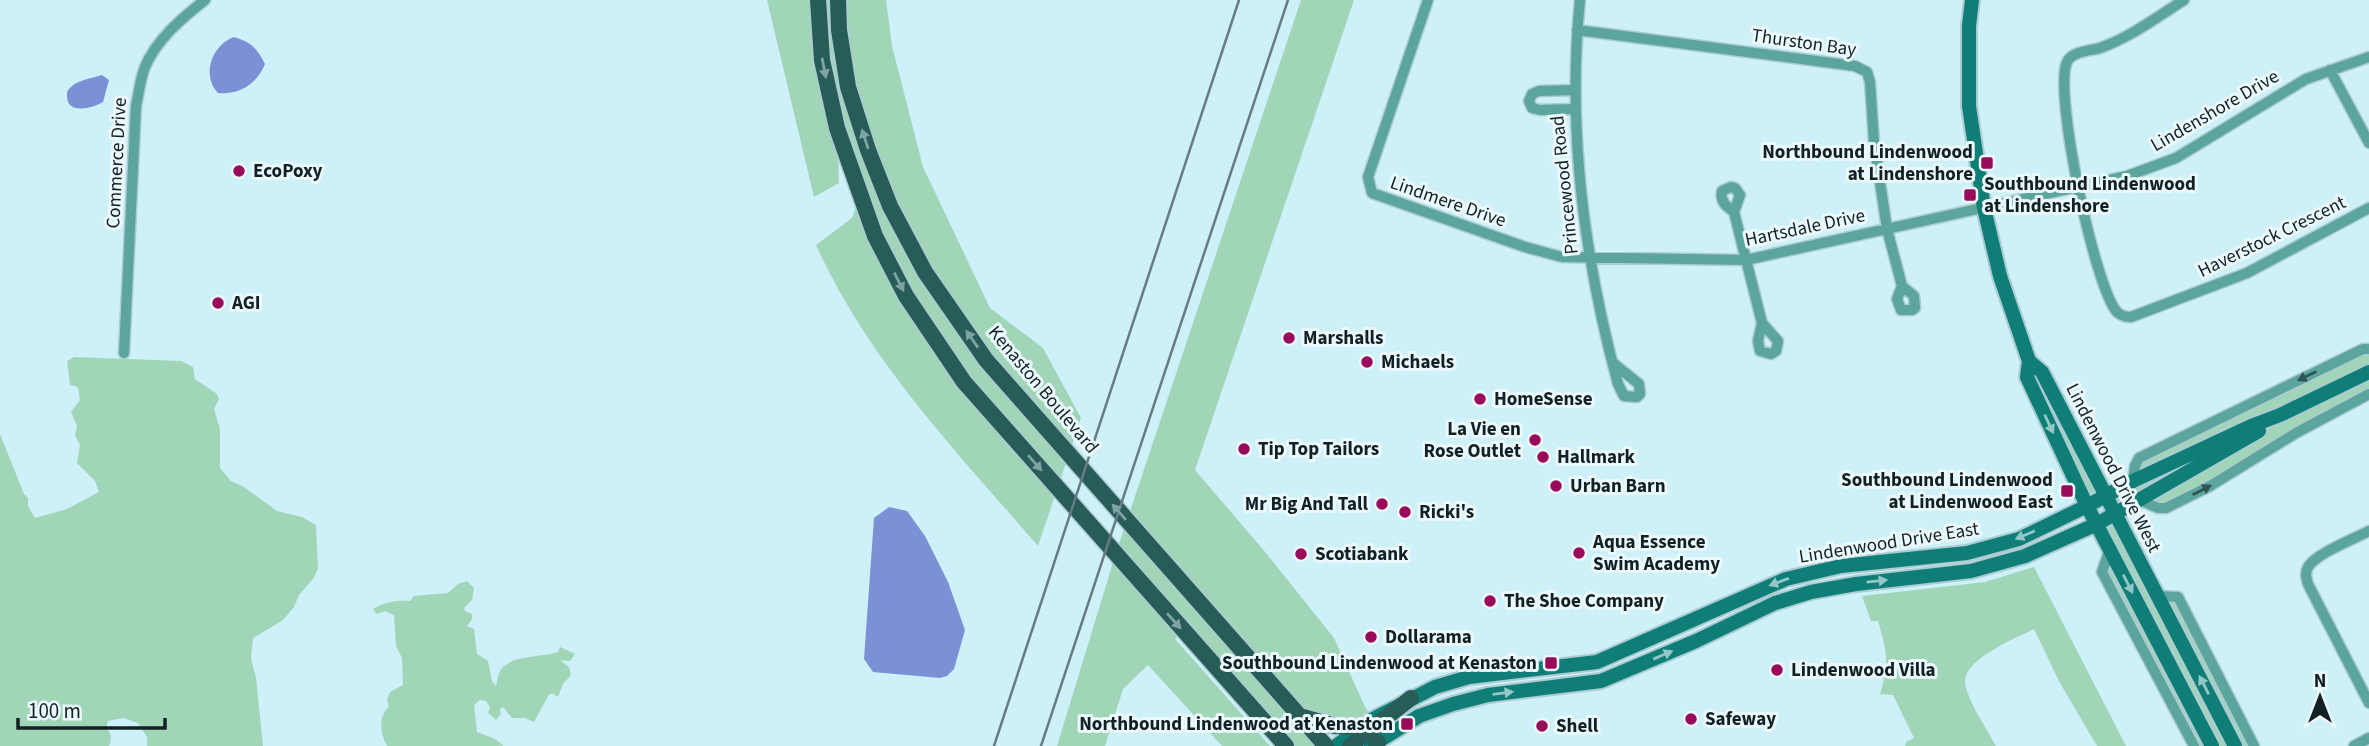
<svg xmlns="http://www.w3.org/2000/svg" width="2369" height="746" viewBox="0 0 2369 746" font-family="'Source Sans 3',sans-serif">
  <rect width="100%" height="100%" fill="#cdf0f9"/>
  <path fill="#a1d5b8" d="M767,0H886L892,46L923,167L990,308L1043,348L1081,418L1038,546C956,451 868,360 816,245L852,218L860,197L837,131L839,183L814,197Z
    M1301,0H1354L1195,470L1266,553L1334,638L1365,707L1373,719L1358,727L1304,718L1326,746H1286L1183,632L1175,639L1270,746H1222L1148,665L1123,689L1105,746H1057L1115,556Z
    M2369,349V394L2166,508L2140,500L2115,513L2158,596L2178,597L2254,746H2194L2102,572L2110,549L2097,524L2114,513L2106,496L2087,506L2027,377L2029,361L2106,496L2132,481L2139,458Z
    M74,357L181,361L193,367L195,379L217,394L219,399L214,409L220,429V468L231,481L244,487L277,511L302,517L316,525L318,569L313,579L299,595L294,607L283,620L253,638L251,658L256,678L263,746H147V737L138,723L123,718L108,721L106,728C112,734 112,738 109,746H0V419V434L24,494L28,498V506L35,518L67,509L99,492L95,481L77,463L80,445L75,435L77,426L71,412L80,400L78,387L70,385L67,361Z
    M2034,567L2126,746H2097L2060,683L2034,629C2016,638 1965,659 1965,681C1966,699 1987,729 1996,746H1905L1906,742L1914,738L1893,695L1880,694C1890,661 1887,653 1878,621H1871L1862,596L1985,582Z
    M467,581L474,588L472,600L464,608L465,611L472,614V619L467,626L474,629L477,654L488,661L492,681L496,686C497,682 498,675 500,671C510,654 541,658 558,652L560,647L575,654L570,661L560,660L569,667L571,675L563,684L558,697L552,693L548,696L534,722L525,718H512L503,707L500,709L501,714L496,720L488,713L490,707L486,701L480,700L474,705L477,732L495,739L504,746H387C380,734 378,716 389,707L387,700L390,692L403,685L402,658L396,646L394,615L385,611L377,614L373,609C385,602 396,600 410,601L414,596L448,593L458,584Z"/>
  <path fill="#7c90d6" d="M234,37C251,42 257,48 265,64C257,84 239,95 218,93C201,75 212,45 234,37Z
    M102,75L109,80L103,102C93,108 68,115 67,97C67,92 67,90 71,87C78,80 93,78 102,75Z
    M889,507L907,511L925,536L948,582L965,630L954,669L947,676L940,678L873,672L864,659L874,518Z"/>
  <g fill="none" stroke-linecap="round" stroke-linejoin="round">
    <g stroke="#accbd2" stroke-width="13">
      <path id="street" d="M1428,0L1368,177L1372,193L1525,247L1562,257L1746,260L2127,176L2176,158L2306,79L2369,57
        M1580,0C1567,129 1584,259 1618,384L1624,396L1637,397L1640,394L1639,384L1613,363
        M2184,0C2157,17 2131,37 2100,48C2090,51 2072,51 2067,62C2053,92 2095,288 2117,312C2121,316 2125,317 2131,317L2247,273L2369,208
        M1577,30L1855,66L1867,72L1870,82L1874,142L1887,229L1902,286L1897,299L1901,310H1912L1915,308L1914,296L1902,286
        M2330,70L2369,143
        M1575,109L1540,110L1532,108L1529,101L1532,94L1539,91L1575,90
        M1734,212C1726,206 1720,202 1722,191L1731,187L1735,188L1740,195L1734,212L1762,323L1758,341L1760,351L1771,354L1776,351L1778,341L1762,323
        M124,353L136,106C139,93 140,79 145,67C156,40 182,18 205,0
        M2133,481L2135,466L2139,458L2363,349H2369
        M2140,500L2158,508H2166L2210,486L2296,433L2369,394
        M2369,531C2354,539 2317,553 2308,567C2305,573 2306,577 2308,584L2369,703
        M2110,549L2102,572L2194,746
        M2158,596L2178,597L2254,746
        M2354,746L2369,738"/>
    </g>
    <g stroke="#accbd2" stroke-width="18">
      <path id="secondary" d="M1972,0L1969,26V106L1984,208L2000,276L2029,361L2027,377L2087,506L2212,746
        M2029,361L2042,372L2235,746
        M1336,746L1373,719L1435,687L1469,677L1597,662L1786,579L1841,566L1967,553L2019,539L2087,506L2133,481L2251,426L2280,415L2369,372
        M1371,746L1419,716L1453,704L1488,695L1601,681L1696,641L1775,603L1811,592L1856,584L1971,571L2025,556L2097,524L2259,431"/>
    </g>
    <g stroke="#accbd2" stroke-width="19">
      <path id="primary" d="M818,0L822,60L837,128L875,236L906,296L964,382L1286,746
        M838,0L839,30L848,87L868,150L890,206L925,272L986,360L1326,746
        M1303,717L1335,726L1358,727
        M1350,746L1411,698
        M1376,746L1378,742"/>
    </g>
    <use href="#street" stroke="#5ba59d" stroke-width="10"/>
    <use href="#secondary" stroke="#0e7e77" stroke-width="14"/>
    <use href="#primary" stroke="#275c57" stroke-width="16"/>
    <path stroke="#667c82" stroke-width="2.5" d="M994,746L1239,0
      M1041,746L1288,0"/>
  </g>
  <defs><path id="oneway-solid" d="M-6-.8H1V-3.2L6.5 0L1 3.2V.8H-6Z" transform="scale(1.75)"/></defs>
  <g fill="#7fa3a1">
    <use href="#oneway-solid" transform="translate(824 68) rotate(79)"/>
    <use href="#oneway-solid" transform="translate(865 139) rotate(-108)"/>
    <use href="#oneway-solid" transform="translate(899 282) rotate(63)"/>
    <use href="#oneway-solid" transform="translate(972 339) rotate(-125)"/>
    <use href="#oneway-solid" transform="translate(1035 463) rotate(49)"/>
    <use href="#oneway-solid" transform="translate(1119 512) rotate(-131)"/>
    <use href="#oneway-solid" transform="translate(1174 621) rotate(48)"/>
  </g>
  <g fill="#305554">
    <use href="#oneway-solid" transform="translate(2307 376) rotate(154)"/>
    <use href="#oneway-solid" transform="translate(2202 490) rotate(-27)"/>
  </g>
  <g fill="#93c8c7">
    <use href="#oneway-solid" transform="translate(2049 424) rotate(65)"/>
    <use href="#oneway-solid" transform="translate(2025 535) rotate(157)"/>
    <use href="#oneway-solid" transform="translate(1877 581) rotate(-6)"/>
    <use href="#oneway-solid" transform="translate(1779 582) rotate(160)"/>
    <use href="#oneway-solid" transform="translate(2128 584) rotate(63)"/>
    <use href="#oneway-solid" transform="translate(1663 655) rotate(-23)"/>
    <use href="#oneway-solid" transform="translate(2204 685) rotate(-117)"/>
    <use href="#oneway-solid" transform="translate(1503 693) rotate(-7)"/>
  </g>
  <g fill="#9a0a5b" stroke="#ebf9fc" stroke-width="2.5">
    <rect x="1980" y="156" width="14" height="14" rx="3.5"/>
    <circle cx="239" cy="171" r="7"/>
    <rect x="1963" y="188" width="14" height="14" rx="3.5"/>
    <circle cx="218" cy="303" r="7"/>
    <circle cx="1289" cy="338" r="7"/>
    <circle cx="1367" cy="362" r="7"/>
    <circle cx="1480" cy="399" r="7"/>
    <circle cx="1535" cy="440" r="7"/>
    <circle cx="1244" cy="449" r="7"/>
    <circle cx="1543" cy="457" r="7"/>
    <circle cx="1556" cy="486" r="7"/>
    <rect x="2060" y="484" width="14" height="14" rx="3.5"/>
    <circle cx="1382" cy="504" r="7"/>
    <circle cx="1405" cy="512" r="7"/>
    <circle cx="1579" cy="553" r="7"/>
    <circle cx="1301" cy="554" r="7"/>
    <circle cx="1490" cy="601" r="7"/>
    <circle cx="1371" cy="637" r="7"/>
    <rect x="1544" y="656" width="14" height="14" rx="3.5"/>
    <circle cx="1777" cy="670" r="7"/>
    <circle cx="1691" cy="719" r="7"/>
    <rect x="1400" y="717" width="14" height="14" rx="3.5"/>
    <circle cx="1542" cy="726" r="7"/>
  </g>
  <g text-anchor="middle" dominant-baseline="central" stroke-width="6" stroke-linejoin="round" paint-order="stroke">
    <g font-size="19" fill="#132023" stroke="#ebf9fc">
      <text transform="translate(1804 43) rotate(8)">Thurston Bay</text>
      <text transform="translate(2215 111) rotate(-30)">Lindenshore Drive</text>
      <text transform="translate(117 163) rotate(-87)">Commerce Drive</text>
      <text transform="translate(1565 185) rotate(-96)">Princewood Road</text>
      <text transform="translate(1448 202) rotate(19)">Lindmere Drive</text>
      <text transform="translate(1805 228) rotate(-12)">Hartsdale Drive</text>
      <text transform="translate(2272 237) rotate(-26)">Haverstock Crescent</text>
      <text transform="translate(1043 390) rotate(50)">Kenaston Boulevard</text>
      <text transform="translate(2113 468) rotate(63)">Lindenwood Drive West</text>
      <text transform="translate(1889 543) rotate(-9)">Lindenwood Drive East</text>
    </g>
    <g font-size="19" font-weight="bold" fill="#132023" stroke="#ebf9fc" text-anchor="start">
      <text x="1973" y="152" text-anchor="end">Northbound Lindenwood<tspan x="1973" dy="22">at Lindenshore</tspan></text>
      <text x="253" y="171">EcoPoxy</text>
      <text x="1984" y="184">Southbound Lindenwood<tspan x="1984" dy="22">at Lindenshore</tspan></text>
      <text x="232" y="303">AGI</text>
      <text x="1303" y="338">Marshalls</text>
      <text x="1381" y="362">Michaels</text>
      <text x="1494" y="399">HomeSense</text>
      <text x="1521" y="429" text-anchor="end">La Vie en<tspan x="1521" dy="22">Rose Outlet</tspan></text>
      <text x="1258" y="449">Tip Top Tailors</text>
      <text x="1557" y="457">Hallmark</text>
      <text x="2053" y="480" text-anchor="end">Southbound Lindenwood<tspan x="2053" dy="22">at Lindenwood East</tspan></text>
      <text x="1570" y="486">Urban Barn</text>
      <text x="1368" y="504" text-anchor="end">Mr Big And Tall</text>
      <text x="1419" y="512">Ricki's</text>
      <text x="1593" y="542">Aqua Essence<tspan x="1593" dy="22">Swim Academy</tspan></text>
      <text x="1315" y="554">Scotiabank</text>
      <text x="1504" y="601">The Shoe Company</text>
      <text x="1385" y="637">Dollarama</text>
      <text x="1537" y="663" text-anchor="end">Southbound Lindenwood at Kenaston</text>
      <text x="1791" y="670">Lindenwood Villa</text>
      <text x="1705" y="719">Safeway</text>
      <text x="1393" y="724" text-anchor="end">Northbound Lindenwood at Kenaston</text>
      <text x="1556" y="726">Shell</text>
    </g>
  </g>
  <g transform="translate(2320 697)" stroke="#ebf9fc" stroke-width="5" paint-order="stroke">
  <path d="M0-5L12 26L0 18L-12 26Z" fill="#132023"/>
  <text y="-10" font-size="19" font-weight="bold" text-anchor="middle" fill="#132023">N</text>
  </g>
  <path d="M18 718v10h147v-10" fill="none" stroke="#132023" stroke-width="3.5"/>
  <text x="28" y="718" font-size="21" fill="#132023" stroke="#ebf9fc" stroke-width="5" paint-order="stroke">100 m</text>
</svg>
